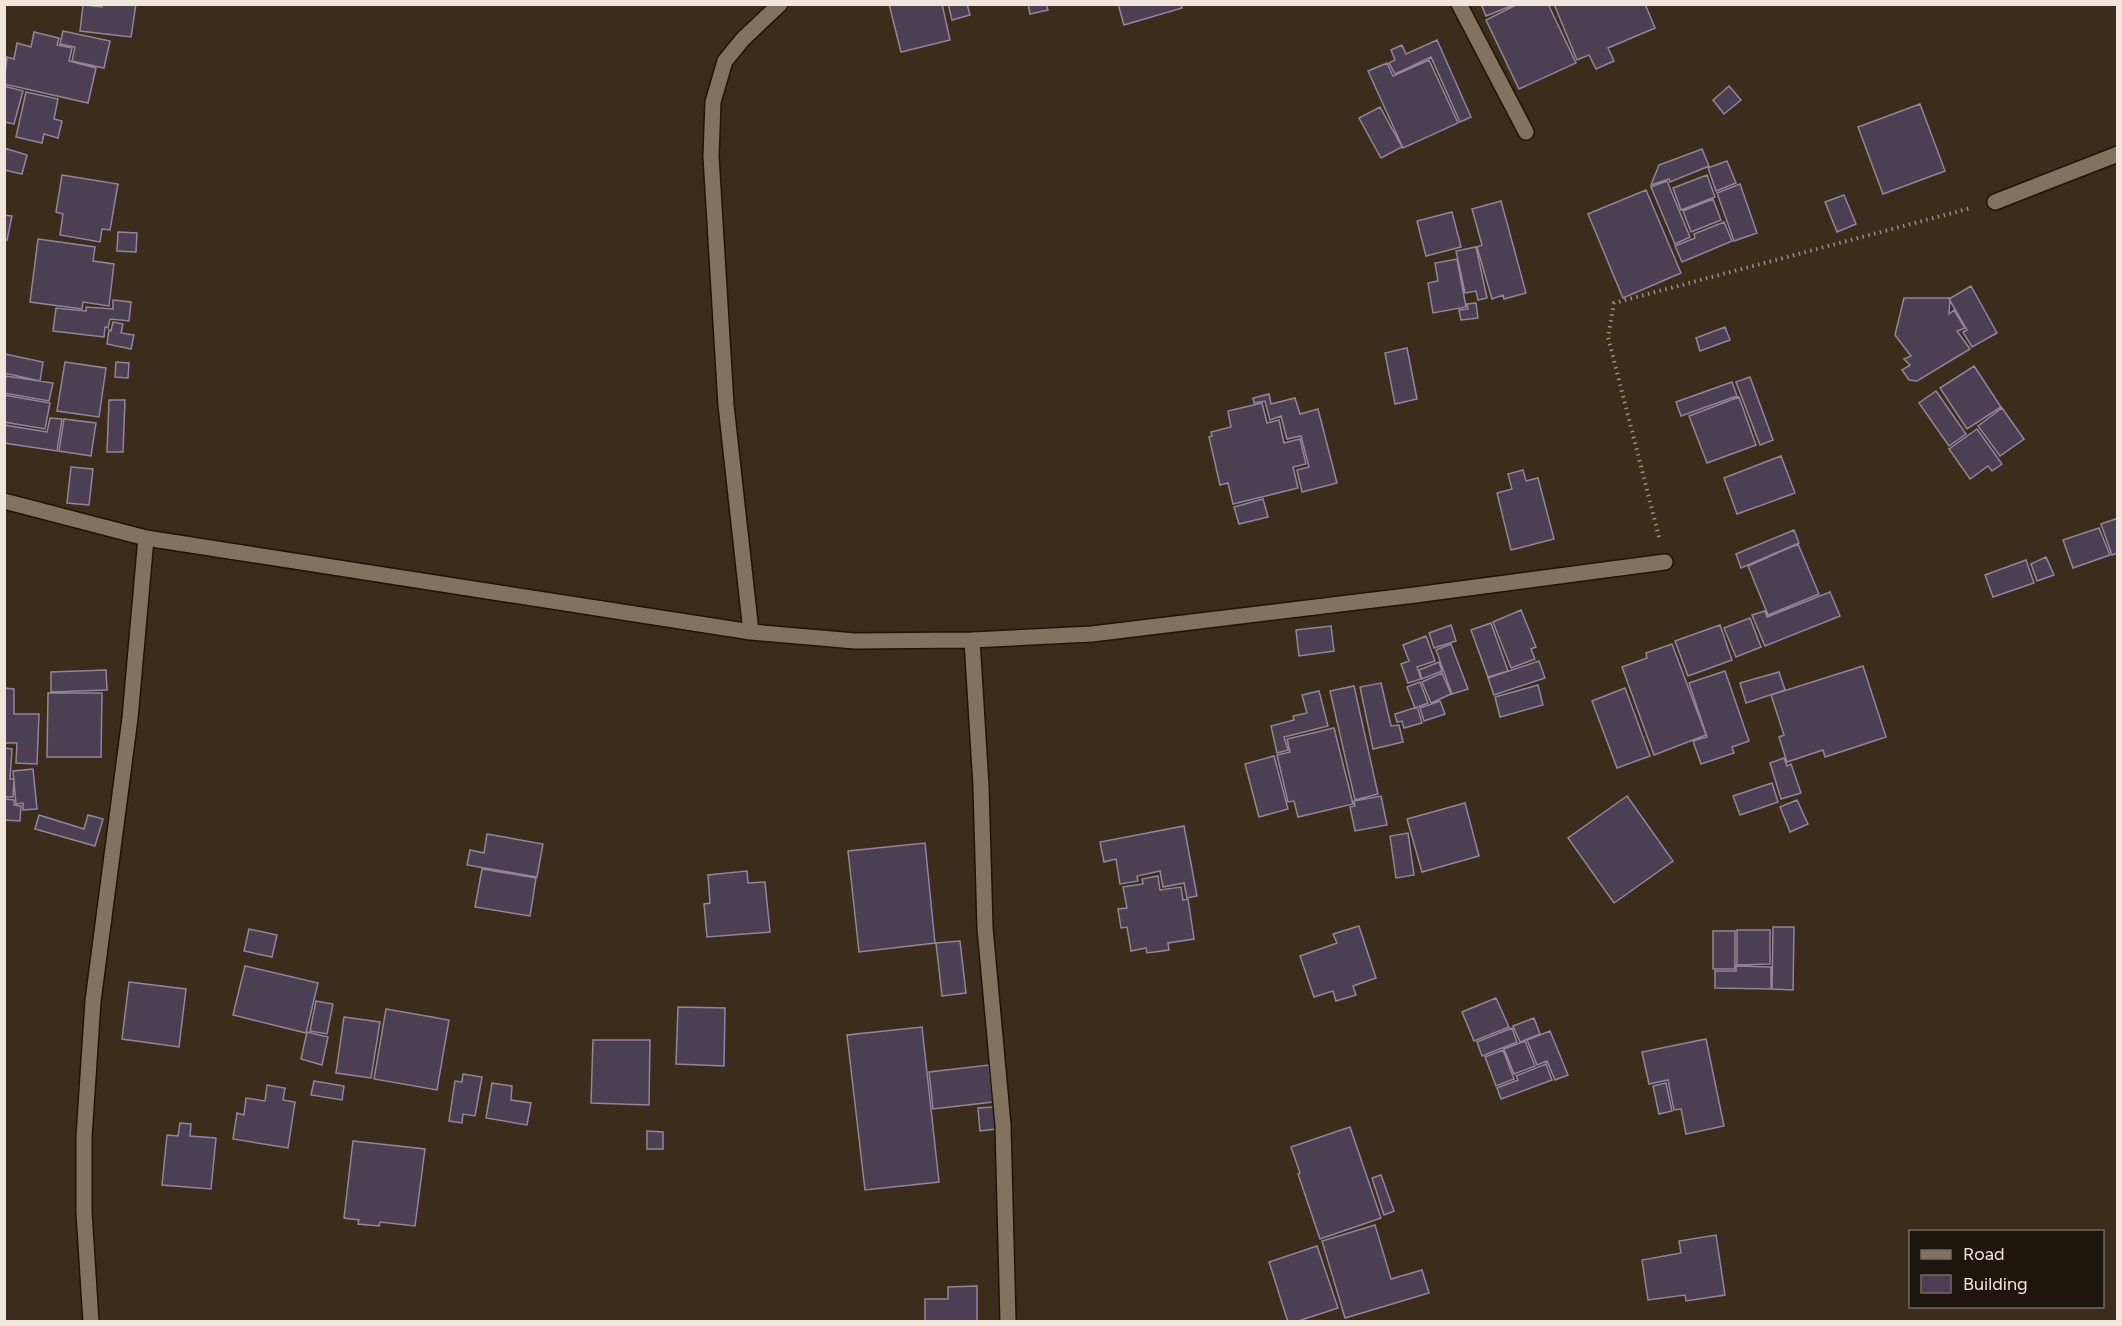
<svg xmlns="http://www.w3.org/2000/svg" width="2122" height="1326" viewBox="0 0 2122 1326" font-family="Figtree,sans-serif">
  <rect width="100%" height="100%" fill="#3c2c1b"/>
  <path fill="#4b3f53" stroke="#92859b" stroke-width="1.5" d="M102,4H136L131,37L80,31L83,5L102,7Z
    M889,4H942L950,40L901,52Z
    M948,4H967L970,15L952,20Z
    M1028,4H1046L1048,10L1030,14Z
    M1118,4H1181L1182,8L1124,25Z
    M1481,4H1516L1486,16Z
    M1518,4H1548L1576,63L1519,89L1486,20Z
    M1554,4H1645L1655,28L1608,48L1614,61L1596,69L1589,55L1577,60Z
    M63,31L110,41L104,68L72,61L75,47L60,44Z
    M34,32L59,38L57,45L72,48L69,61L96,68L88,103L4,84L7,57L14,59L17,43L31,47Z
    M1437,40L1471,117L1460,122L1431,57L1395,74L1389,63L1395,60L1391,50L1402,45L1406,54Z
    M1429,60L1458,123L1403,148L1368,71L1387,63L1393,76Z
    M4,86L23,91L14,124L4,122Z
    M1729,86L1741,100L1724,114L1713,100Z
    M26,92L58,99L54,119L62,121L58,138L44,134L42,143L16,137Z
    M1920,104L1945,171L1883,194L1858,127Z
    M1380,107L1402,147L1381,158L1359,118Z
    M4,148L27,155L22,174L4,170Z
    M1702,149L1709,166L1670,182L1669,179L1651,185L1659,165Z
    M1727,161L1736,183L1716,191L1708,168Z
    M62,175L118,184L110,230L102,229L100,242L60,235L63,214L56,212Z
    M1707,175L1715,197L1681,210L1673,188Z
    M1667,181L1690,237L1675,244L1651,187Z
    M1740,184L1757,233L1734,241L1717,193Z
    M1646,190L1681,273L1623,298L1588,214Z
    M1844,195L1856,224L1837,232L1825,202Z
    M1713,199L1721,220L1691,232L1683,211Z
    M1501,201L1526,293L1504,299L1503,295L1492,299L1477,247L1482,245L1472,209Z
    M1452,212L1461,247L1426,256L1417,221Z
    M4,215L12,216L7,240L4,239Z
    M1724,222L1732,241L1682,262L1675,246L1695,238L1694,234Z
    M118,232L137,233L136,252L117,251Z
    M38,239L95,247L93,261L114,264L109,306L83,302L82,309L30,302Z
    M1476,247L1487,298L1478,300L1476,291L1465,293L1456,251Z
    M1457,259L1466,307L1433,313L1428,283L1438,281L1435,263Z
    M1971,286L1997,333L1972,347L1963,332L1967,330L1949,299Z
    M1904,298H1950L1949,314L1954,310L1965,328L1957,331L1970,349L1917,381L1909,380L1902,370L1910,365L1904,359L1911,356L1895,335Z
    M113,300L131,302L129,321L110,319L108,328L105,327L104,337L53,331L56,308L86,311V307L113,309Z
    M1476,303L1478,318L1461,320L1459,310L1468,309L1467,304Z
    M113,322L123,324L121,333L134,335L131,349L107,344L109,330L111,331Z
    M1725,327L1730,340L1700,351L1696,338Z
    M1407,348L1417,399L1395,404L1385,353Z
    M5,354L43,362L40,381L4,373Z
    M65,362L106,368L99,417L57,411Z
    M116,362L129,363L128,378L115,377Z
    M1974,366L2001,407L1967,429L1940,388Z
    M6,376L53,383L49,401L4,393Z
    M1750,377L1773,440L1760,445L1736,382Z
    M1732,382L1737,396L1681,416L1676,402Z
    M1936,391L1966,434L1949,446L1919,403Z
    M1269,394L1271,404L1295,398L1300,414L1318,409L1337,483L1302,492L1297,470L1309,467L1301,436L1287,439L1281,416L1270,420L1265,401L1254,403L1253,398Z
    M4,395L50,403L45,429L4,422Z
    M1739,397L1756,445L1707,463L1689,416Z
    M109,400H125L123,452H107Z
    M1262,403L1267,423L1279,420L1284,443L1300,439L1306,464L1293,467L1298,488L1233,504L1228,483L1220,485L1209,437L1212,436L1211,432L1231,427L1228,411Z
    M2002,408L2024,439L2000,456L1978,426Z
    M50,418L62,419L57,451L4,443V425L47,432Z
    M64,419L96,423L91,456L59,451Z
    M1977,429L2002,464L1992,471L1988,466L1970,479L1949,449Z
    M1781,456L1795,493L1737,514L1724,478Z
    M71,467L93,469L89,505L67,503Z
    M1523,470L1526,481L1538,478L1554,539L1511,550L1497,493L1512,489L1508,474Z
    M1263,499L1268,517L1239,524L1234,507Z
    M2118,518V553L2112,555L2101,524Z
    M2099,528L2110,555L2073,568L2063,540Z
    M1794,530L1799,543L1741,568L1736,554Z
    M1798,544L1819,594L1768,615L1748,566Z
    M2046,557L2054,575L2037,581L2031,564Z
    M2026,560L2034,583L1993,597L1985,575Z
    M1830,592L1840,616L1765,646L1752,615L1765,611L1767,617Z
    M1521,610L1536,647L1531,649L1535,659L1511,668L1493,622Z
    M1750,618L1761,647L1736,657L1724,628Z
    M1491,623L1508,671L1488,677L1471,630Z
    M1451,625L1456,641L1434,648L1429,633Z
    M1720,625L1732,660L1688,676L1675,641Z
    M1331,626L1334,651L1299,656L1296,630Z
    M1426,636L1435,661L1417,667L1421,679L1408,683L1401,664L1409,661L1403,645Z
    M1451,644L1468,689L1452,694L1436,650Z
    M1672,644L1706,735L1654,755L1622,667L1647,658L1646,653Z
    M1539,661L1545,678L1494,695L1488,678Z
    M1439,662L1442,671L1422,679L1419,670Z
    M1863,666L1886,737L1825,757L1823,750L1787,762L1779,737L1784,735L1771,695Z
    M106,670L107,690L51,692V672Z
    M1725,671L1749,741L1732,747L1734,753L1701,764L1693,741L1707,737L1689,683Z
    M1779,672L1785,690L1746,703L1740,683Z
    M1442,673L1451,694L1431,703L1422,682Z
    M1420,682L1428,703L1415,708L1407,687Z
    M1381,683L1391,726L1399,725L1403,742L1373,749L1360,687Z
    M1538,685L1543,705L1500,717L1495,697Z
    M1354,686L1378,794L1355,800L1330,691Z
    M4,688L14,689V714H39L37,764L16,763L17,743H4Z
    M1625,688L1650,756L1617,768L1592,701Z
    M1319,691L1328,726L1284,737L1288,750L1277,753L1271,726L1294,720L1293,716L1307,713L1302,695Z
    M48,693H102L101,757H47Z
    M1440,701L1445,714L1424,721L1420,708Z
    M1414,708L1418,709L1422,723L1404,728L1402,721L1397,722L1395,714Z
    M1334,728L1353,804L1298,817L1294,801L1288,802L1277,755L1290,752L1287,739Z
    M4,748L12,749L10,779H14L13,797H4Z
    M1274,756L1288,809L1259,817L1245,764Z
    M1784,758L1787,766L1791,764L1801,793L1781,799L1770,763Z
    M33,769L37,809L23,810V803L16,804L13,771Z
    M1772,783L1778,802L1740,815L1733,796Z
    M1381,796L1387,825L1355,831L1350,807L1355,806L1354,801Z
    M1627,796L1673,861L1614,903L1568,838Z
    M4,799L14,800V805L21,806L20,821L4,820Z
    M1797,800L1808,824L1790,832L1780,807Z
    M1465,803L1479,856L1422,872L1407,819Z
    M39,815L84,829L88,815L103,819L95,846L35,829Z
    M1184,826L1197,896L1187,898L1184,883L1163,887L1160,871L1137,876L1138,881L1120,884L1116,859L1104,862L1100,842Z
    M1408,833L1414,875L1396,878L1390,836Z
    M487,834L543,844L537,877L467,865L470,850L484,853Z
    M925,843L935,943L859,952L848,851Z
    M482,869L536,878L530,916L475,907Z
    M747,871L748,883L765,882L770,932L707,937L704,904L710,903L708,875Z
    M1158,876L1160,890L1181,887L1183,900L1188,899L1194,939L1168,943L1169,950L1147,953L1146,948L1131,951L1127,927L1121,928L1118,909L1127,908L1123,887L1143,884L1142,879Z
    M1359,926L1376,978L1353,986L1356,995L1336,1001L1333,991L1314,997L1300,956L1337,943L1333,934Z
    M1773,927H1794L1793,990L1772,989Z
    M249,929L277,935L272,957L244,951Z
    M1737,930H1770V964L1737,965Z
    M1713,931H1735V969H1713Z
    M960,941L966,993L942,996L936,943Z
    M245,966L318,983L306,1033L233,1015Z
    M1736,966L1771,967V989L1715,988V971H1736Z
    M129,982L186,989L179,1047L122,1039Z
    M1496,998L1509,1027L1474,1041L1462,1012Z
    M316,1001L333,1004L327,1034L310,1031Z
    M678,1007L725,1008L724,1066L676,1064Z
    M386,1009L449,1020L437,1090L374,1079Z
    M344,1017L380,1022L371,1078L336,1073Z
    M1534,1018L1540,1034L1520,1042L1513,1026Z
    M922,1027L939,1182L865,1190L847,1035Z
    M1512,1028L1517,1042L1482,1056L1477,1042Z
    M1550,1031L1568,1075L1555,1080L1547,1061L1537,1065L1527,1040Z
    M307,1032L328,1037L322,1065L301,1059Z
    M1706,1039L1724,1126L1686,1134L1681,1109L1674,1110L1668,1080L1649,1084L1642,1052Z
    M593,1040H650L649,1105L591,1103Z
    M1525,1041L1535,1066L1514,1074L1504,1049Z
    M1503,1050L1514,1079L1496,1086L1485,1057Z
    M1546,1064L1552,1080L1501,1099L1497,1088L1518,1080L1516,1076Z
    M989,1065L993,1102L933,1109L929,1072Z
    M463,1074L482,1077L475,1116L463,1114L462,1123L449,1121L455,1081L462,1082Z
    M314,1081L344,1086L342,1100L311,1095Z
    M492,1083L512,1086L511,1100L531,1103L527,1125L486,1118Z
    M1666,1083L1672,1111L1659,1114L1653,1086Z
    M267,1085L285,1088L283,1100L295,1102L288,1148L233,1139L237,1113L244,1115L246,1098L265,1101Z
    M994,1107L996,1129L980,1131L978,1108Z
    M180,1123L191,1124L190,1136L216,1138L211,1189L162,1185L167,1135L178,1136Z
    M1350,1127L1381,1218L1320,1239L1298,1174L1300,1173L1291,1147Z
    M647,1131L663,1132V1149H647Z
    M353,1141L425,1149L415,1226L380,1222L379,1226L358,1224L359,1220L344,1218Z
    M1381,1175L1394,1211L1384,1215L1372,1178Z
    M1375,1225L1391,1279L1422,1270L1429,1293L1345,1318L1322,1241Z
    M1716,1235L1725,1295L1686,1301L1685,1295L1648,1300L1642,1260L1681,1253L1679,1241Z
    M1317,1246L1338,1308L1295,1322H1288L1269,1262Z
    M977,1286V1322H925V1299H948V1287Z"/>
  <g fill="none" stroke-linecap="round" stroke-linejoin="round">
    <g stroke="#221405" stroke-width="18">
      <path id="minor" d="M1459,4L1526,132
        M1995,202L2118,154
        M4,501L146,538L751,632L855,641L972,640L1092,634L1415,595L1665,562
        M751,632L726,405L711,156L713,102L725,61L743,39L780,4
        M972,640L981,786L985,928L1003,1125L1008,1322
        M91,1322L84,1212V1137L93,1001L130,718L146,538"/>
    </g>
    <path stroke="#9b8e80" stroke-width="4" stroke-dasharray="1.5 4.5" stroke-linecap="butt" d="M1659,537L1608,337L1614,303L1971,208"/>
    <use href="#minor" stroke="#83725f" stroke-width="15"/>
  </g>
  <rect width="2122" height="1326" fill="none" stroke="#f0e6dc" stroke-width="12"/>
  <rect x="1909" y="1230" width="195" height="78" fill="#1d160f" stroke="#716961" stroke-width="1.5"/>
  <rect x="1921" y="1250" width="30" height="9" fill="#83725f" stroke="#716961" stroke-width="1.5"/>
  <text x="1963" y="1260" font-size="18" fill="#f0e6dc">Road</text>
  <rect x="1921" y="1275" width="30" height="18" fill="#4b3f53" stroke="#716961" stroke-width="1.5"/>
  <text x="1963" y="1290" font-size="18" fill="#f0e6dc">Building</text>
</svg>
